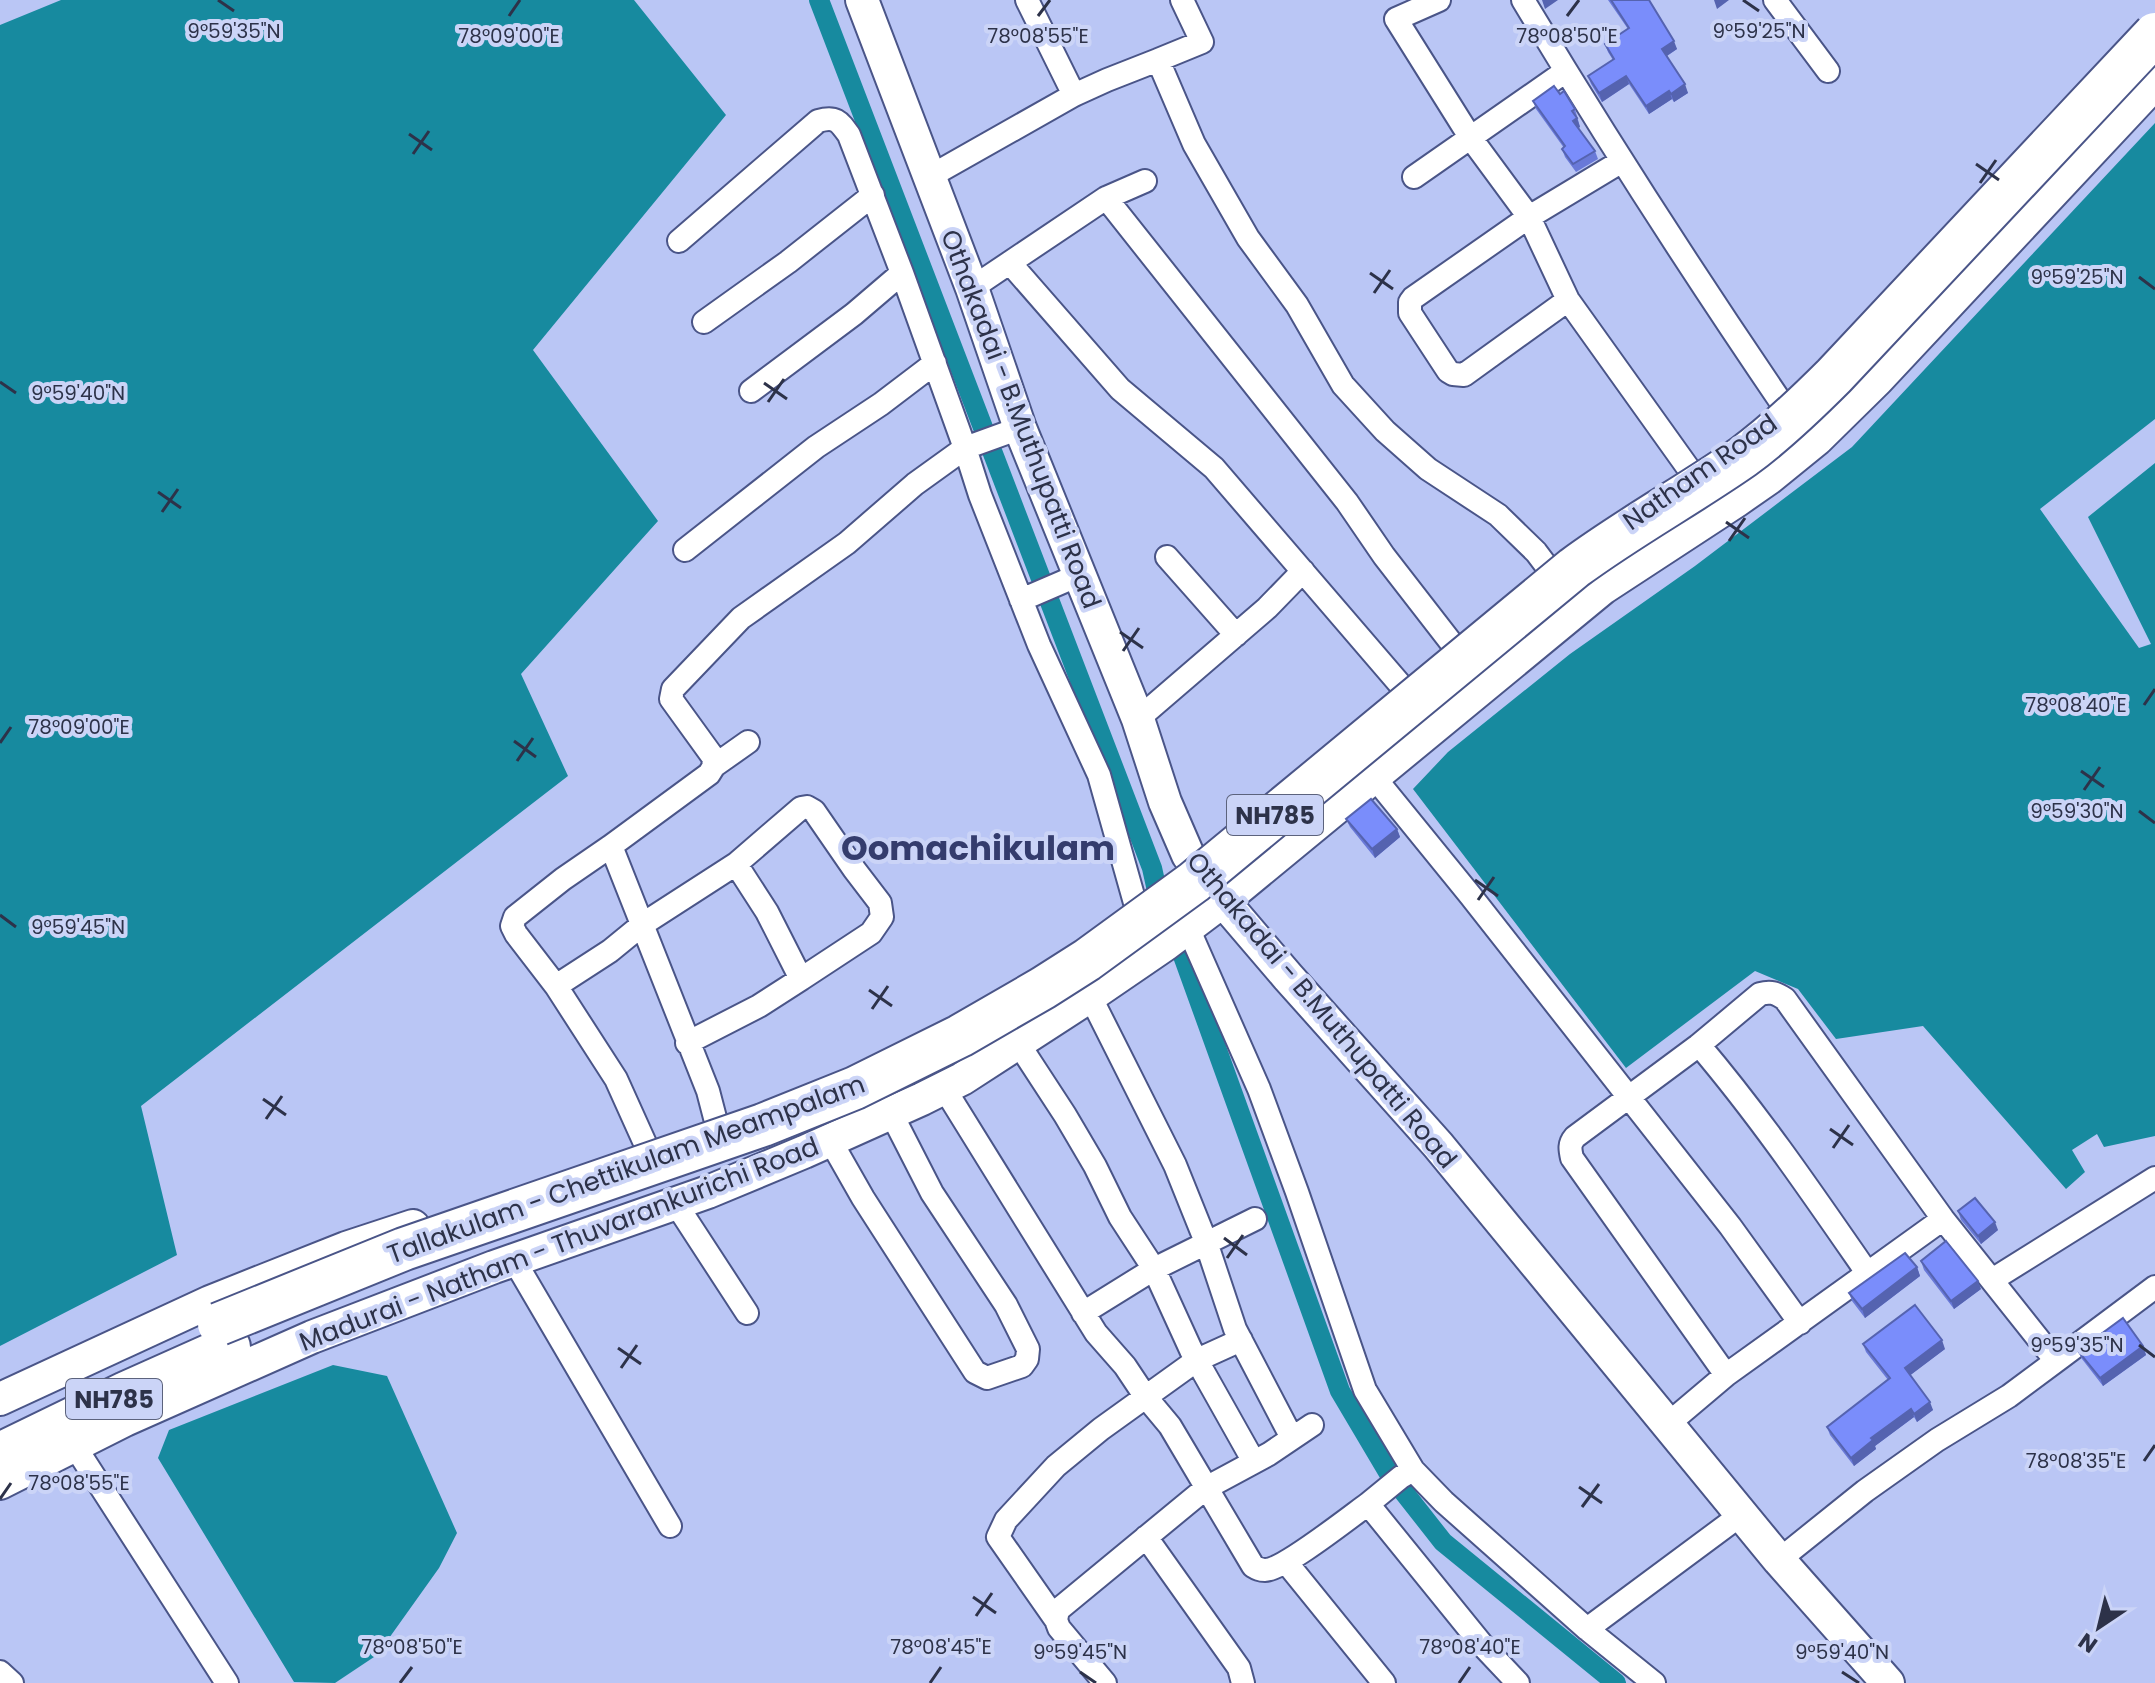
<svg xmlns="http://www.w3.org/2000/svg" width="2155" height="1683" viewBox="0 0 2155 1683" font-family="Poppins,sans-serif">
  <rect width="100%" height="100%" fill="#bac6f5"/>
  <path fill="#178a9f" d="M61,0H634L726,115L533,350L658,521L521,674L568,776L141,1106L177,1255L0,1346V25Z
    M2155,123V419L2040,509L2139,648L2151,644L2088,517L2155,463V1136L2104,1147L2097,1134L2072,1150L2085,1172L2066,1189L1923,1026L1836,1039L1798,989L1755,971L1626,1068L1413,789L1448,752L1570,654L1695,566L1852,447Z
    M333,1365L387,1376L457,1533L439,1568L377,1655L335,1683L294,1682L158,1458L169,1430Z"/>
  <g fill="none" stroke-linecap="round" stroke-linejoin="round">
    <path stroke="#178a9f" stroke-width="20" d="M819,0L1152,868L1156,886
      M1182,953L1340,1391L1388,1472L1443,1542L1616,1683"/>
    <g stroke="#4a5588" stroke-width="26">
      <path id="street" d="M1027,0L1074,95
        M1439,0L1396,19L1470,137L1529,217L1568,300L1696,479
        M1523,0C1607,140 1695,276 1787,411
        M1775,0L1828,71
        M1158,60L1202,42L1182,0
        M929,177L1074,95L1107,80L1158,60L1194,144L1248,238L1297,305L1343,385L1385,431L1428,469L1498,515L1536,552L1554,576
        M1414,177L1566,71
        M1106,198L1347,502L1384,556L1460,654
        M679,241L818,121C836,116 839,121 849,135L902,273L965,448L980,495L1039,645L1099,775L1139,917
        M1010,263L1120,389L1214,468L1410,696
        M972,288L1106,198L1145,181
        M1568,300L1464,375L1453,374L1448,371L1410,313V302L1413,298L1529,217L1622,161
        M704,322L788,262L873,195
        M751,391L854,314L902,273
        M685,550L816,447L881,404L935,363
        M1167,557L1236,635
        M1021,600L1079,575
        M1138,719L1267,608L1303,571
        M714,766L748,742
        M1374,777L1470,895L1730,1226L1800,1323
        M611,846L563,879L515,917L512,926L516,934L556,986L616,1079L653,1161
        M736,864L801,808L807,807L814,811L854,869L880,903L882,917L871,933L801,979
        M1188,928L1259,1089L1297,1192L1365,1390L1413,1470L1444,1502L1587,1629L1654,1683
        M556,986L610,951L643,924L736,864L767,912L801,979L759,1006L687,1043
        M1090,996L1175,1165L1206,1242L1235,1329L1292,1438
        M1018,1043L1065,1115L1095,1166L1120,1217L1154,1269L1191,1350L1254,1462
        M1699,1045C1761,1118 1814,1196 1868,1274
        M944,1088L1096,1333L1125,1366L1145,1396L1170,1426L1253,1566C1258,1569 1260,1570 1265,1570C1283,1570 1350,1517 1368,1504
        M720,1137L708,1091L611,846L709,774L714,766L713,757L671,699L673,689L741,618L847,543L915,484L965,448L1020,428
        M830,1140L863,1198L975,1372L987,1378L1022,1366L1027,1359L1028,1349L1006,1305L932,1193L891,1113
        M676,1204L747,1313
        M514,1260L670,1526
        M1992,1280L2155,1178
        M1083,1313L1154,1269L1255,1219
        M2056,1361L2155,1287
        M1726,1375L1572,1158C1570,1149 1569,1144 1575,1137L1699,1045L1760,994C1771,991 1776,993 1785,999L1943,1219L2056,1361L2009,1396L1937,1440L1865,1491L1779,1560
        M1668,1424L1726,1375L1943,1219
        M74,1445L227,1683
        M1413,1470L1401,1477L1368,1504L1484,1647L1518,1683
        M1146,1537L1239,1668L1243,1683
        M1286,1562L1384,1683
        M1056,1620L998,1537L1006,1520L1056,1466L1101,1429L1197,1360L1241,1340
        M1587,1629L1742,1514
        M0,1672L12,1683
        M1105,1683L1059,1628L1056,1620L1058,1610L1206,1488L1269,1454L1312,1425"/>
    </g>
    <g stroke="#4a5588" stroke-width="36">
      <path id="secondary" d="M862,0L972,288L1020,428L1138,719L1165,802L1188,855L1212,888L1288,977L1438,1145L1779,1560L1888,1683
        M0,1399L210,1302L346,1248L413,1226
        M0,1483L125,1420L312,1337L494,1267L708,1192L804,1152L922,1099L962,1079L1090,996L1166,944L1223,901L1603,588L1736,501L1769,478L1817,439L1877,380L2155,83"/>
    </g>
    <g stroke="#4a5588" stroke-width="46">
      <path id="highway" d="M0,1454L126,1393L229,1347"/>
    </g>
    <use href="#street" stroke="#fff" stroke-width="22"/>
    <use href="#secondary" stroke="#fff" stroke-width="32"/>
    <use href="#highway" stroke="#fff" stroke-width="42"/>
    <g stroke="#4a5588" stroke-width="46" stroke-linecap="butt">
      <path id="highway-bridge" d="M219,1324L404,1249L763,1125L855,1088L960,1036L1043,988L1087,960L1194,882L1574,568C1628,528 1687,496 1743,457C1776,433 1805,405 1834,376L2155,34"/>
    </g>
    <use href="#highway-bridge" stroke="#fff" stroke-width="42"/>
  </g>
  <path fill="#6979d8" d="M1608,0H1649L1677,49L1667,56L1688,93L1674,102L1672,99L1649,114L1629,84L1602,102L1591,84L1588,76L1613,60L1608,52L1605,44L1628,29Z
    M1560,94L1575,109L1580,127L1578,128L1595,151L1598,159L1576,172L1565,157L1562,149L1564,148L1536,109L1533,101Z
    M1346,819L1397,829L1400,837L1375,858L1350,827Z
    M1958,1211L1998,1230L1981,1244L1961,1220Z
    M1921,1261L1981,1289L1954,1309L1924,1270Z
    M1917,1267L1920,1276L1865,1318L1852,1301L1849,1293Z
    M1863,1344L1945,1349L1910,1375L1933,1410L1917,1422L1914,1417L1875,1446L1876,1449L1854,1466L1830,1435L1827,1427L1888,1380L1866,1352Z
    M2143,1346L2146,1355L2103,1386L2082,1359L2078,1351Z"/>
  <path fill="#5563b0" d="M1542,0H1558L1545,9Z
    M1714,0H1729L1717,9Z
    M1674,41L1677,49L1665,57L1662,49Z
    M1626,76L1629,84L1602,102L1599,93Z
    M1685,84L1688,93L1674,102L1671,94Z
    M1669,91L1672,99L1649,114L1646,106Z
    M1577,118L1580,127L1576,129L1573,121Z
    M1397,829L1400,837L1375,858L1372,849Z
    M1995,1222L1998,1230L1981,1244L1978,1236Z
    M1917,1267L1920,1276L1865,1318L1862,1309Z
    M1978,1281L1981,1289L1954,1309L1951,1301Z
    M1942,1340L1945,1349L1908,1377L1905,1368Z
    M2143,1346L2146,1355L2103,1386L2100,1378Z
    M1930,1402L1933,1410L1917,1422L1914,1414Z
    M1911,1409L1914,1417L1875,1446L1876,1449L1854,1466L1851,1458L1871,1438Z"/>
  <path fill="#7a8dfb" stroke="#5563b0" stroke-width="2" d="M1611,0H1649L1674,41L1662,49L1685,84L1671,94L1669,91L1646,106L1626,76L1599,93L1588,76L1614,59L1605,44L1629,28Z
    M1554,86L1560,94L1564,91L1575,109L1572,111L1577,118L1573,121L1595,151L1573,164L1562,149L1565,146L1533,101Z
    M1371,799L1397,829L1372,849L1346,819Z
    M1975,1198L1995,1222L1978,1236L1958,1211Z
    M1946,1241L1978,1281L1951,1301L1921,1261Z
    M1905,1253L1917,1267L1862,1309L1849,1293Z
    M1915,1305L1942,1340L1905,1368L1930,1402L1914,1414L1911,1409L1871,1438L1873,1440L1851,1458L1827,1427L1890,1378L1863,1344Z
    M2123,1318L2143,1346L2100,1378L2078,1351Z"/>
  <path fill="none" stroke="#2d3249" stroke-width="3" d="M218,0L234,11M1743,0L1759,11M509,16L520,0M1038,16L1050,0M1567,16L1579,0M409,134L432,150M413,154L429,131M1976,164L1999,180M1980,183L1996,160M1370,273L1393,289M2139,277L2155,289M1374,293L1390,270M0,382L16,393M764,383L787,399M768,402L784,379M158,492L181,508M162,512L178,489M1726,522L1749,538M1729,541L1745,518M1120,632L1143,648M1123,651L1139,628M2144,705L2155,689M514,741L536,757M0,743L11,727M517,761L533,738M2081,771L2104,787M2084,790L2100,767M2139,811L2155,823M1475,880L1498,896M1478,900L1494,877M0,915L16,927M869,990L892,1006M872,1009L888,986M263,1099L286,1115M266,1119L282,1096M1830,1129L1853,1145M1833,1148L1849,1125M1224,1238L1247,1255M1227,1258L1243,1235M2139,1345L2155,1357M618,1348L641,1364M621,1368L637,1345M2144,1461L2155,1445M1579,1487L1602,1503M0,1499L11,1483M1582,1507L1599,1484M973,1597L996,1613M976,1616L992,1593M1080,1672L1096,1683M1842,1672L1859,1683M400,1683L412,1667M930,1683L941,1667M1459,1683L1470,1667"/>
  <g text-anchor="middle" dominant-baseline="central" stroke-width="8" stroke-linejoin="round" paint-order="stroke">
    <g fill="#cbd4f7" stroke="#5c637d" stroke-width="2">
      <rect x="1227" y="795" width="96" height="40" rx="6"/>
      <rect x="66" y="1379" width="96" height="40" rx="6"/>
    </g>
    <g font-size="24" font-weight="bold" fill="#2d3249">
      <text x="1275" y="815">NH785</text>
      <text x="114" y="1399">NH785</text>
    </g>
    <g font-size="26" fill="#2d3249" stroke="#cbd4f7">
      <text transform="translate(1021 419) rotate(69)">Othakadai - B.Muthupatti Road</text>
      <text transform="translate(1700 472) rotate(-35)">Natham Road</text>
      <text transform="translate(1322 1010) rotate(50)">Othakadai - B.Muthupatti Road</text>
      <text transform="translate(626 1169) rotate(-20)">Tallakulam - Chettikulam Meampalam</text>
      <text transform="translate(559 1244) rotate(-21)">Madurai - Natham - Thuvarankurichi Road</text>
    </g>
    <g font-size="34" font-weight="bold" fill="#343c6d" stroke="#cbd4f7">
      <text x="978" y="848">Oomachikulam</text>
    </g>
  </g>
  <g font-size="20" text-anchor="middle" fill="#2d3249" stroke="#cbd4f7" stroke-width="8" stroke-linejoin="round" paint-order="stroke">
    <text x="234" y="38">9°59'35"N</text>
    <text x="1759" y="38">9°59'25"N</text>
    <text x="509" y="43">78°09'00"E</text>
    <text x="1038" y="43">78°08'55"E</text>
    <text x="1567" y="43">78°08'50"E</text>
    <text x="2077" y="284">9°59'25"N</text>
    <text x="78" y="400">9°59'40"N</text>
    <text x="2076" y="712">78°08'40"E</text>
    <text x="79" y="734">78°09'00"E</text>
    <text x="2077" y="818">9°59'30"N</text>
    <text x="78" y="934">9°59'45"N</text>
    <text x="2077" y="1352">9°59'35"N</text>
    <text x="2076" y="1468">78°08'35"E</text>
    <text x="79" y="1490">78°08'55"E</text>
    <text x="412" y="1654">78°08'50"E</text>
    <text x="941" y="1654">78°08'45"E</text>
    <text x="1470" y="1654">78°08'40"E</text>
    <text x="1080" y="1659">9°59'45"N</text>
    <text x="1842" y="1659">9°59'40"N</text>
  </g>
  <g transform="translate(2099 1627) rotate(215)" stroke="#cbd4f7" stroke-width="6" paint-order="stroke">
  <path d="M0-6L14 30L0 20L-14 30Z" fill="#2d3249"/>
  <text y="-12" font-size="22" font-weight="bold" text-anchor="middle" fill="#2d3249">N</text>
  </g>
</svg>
